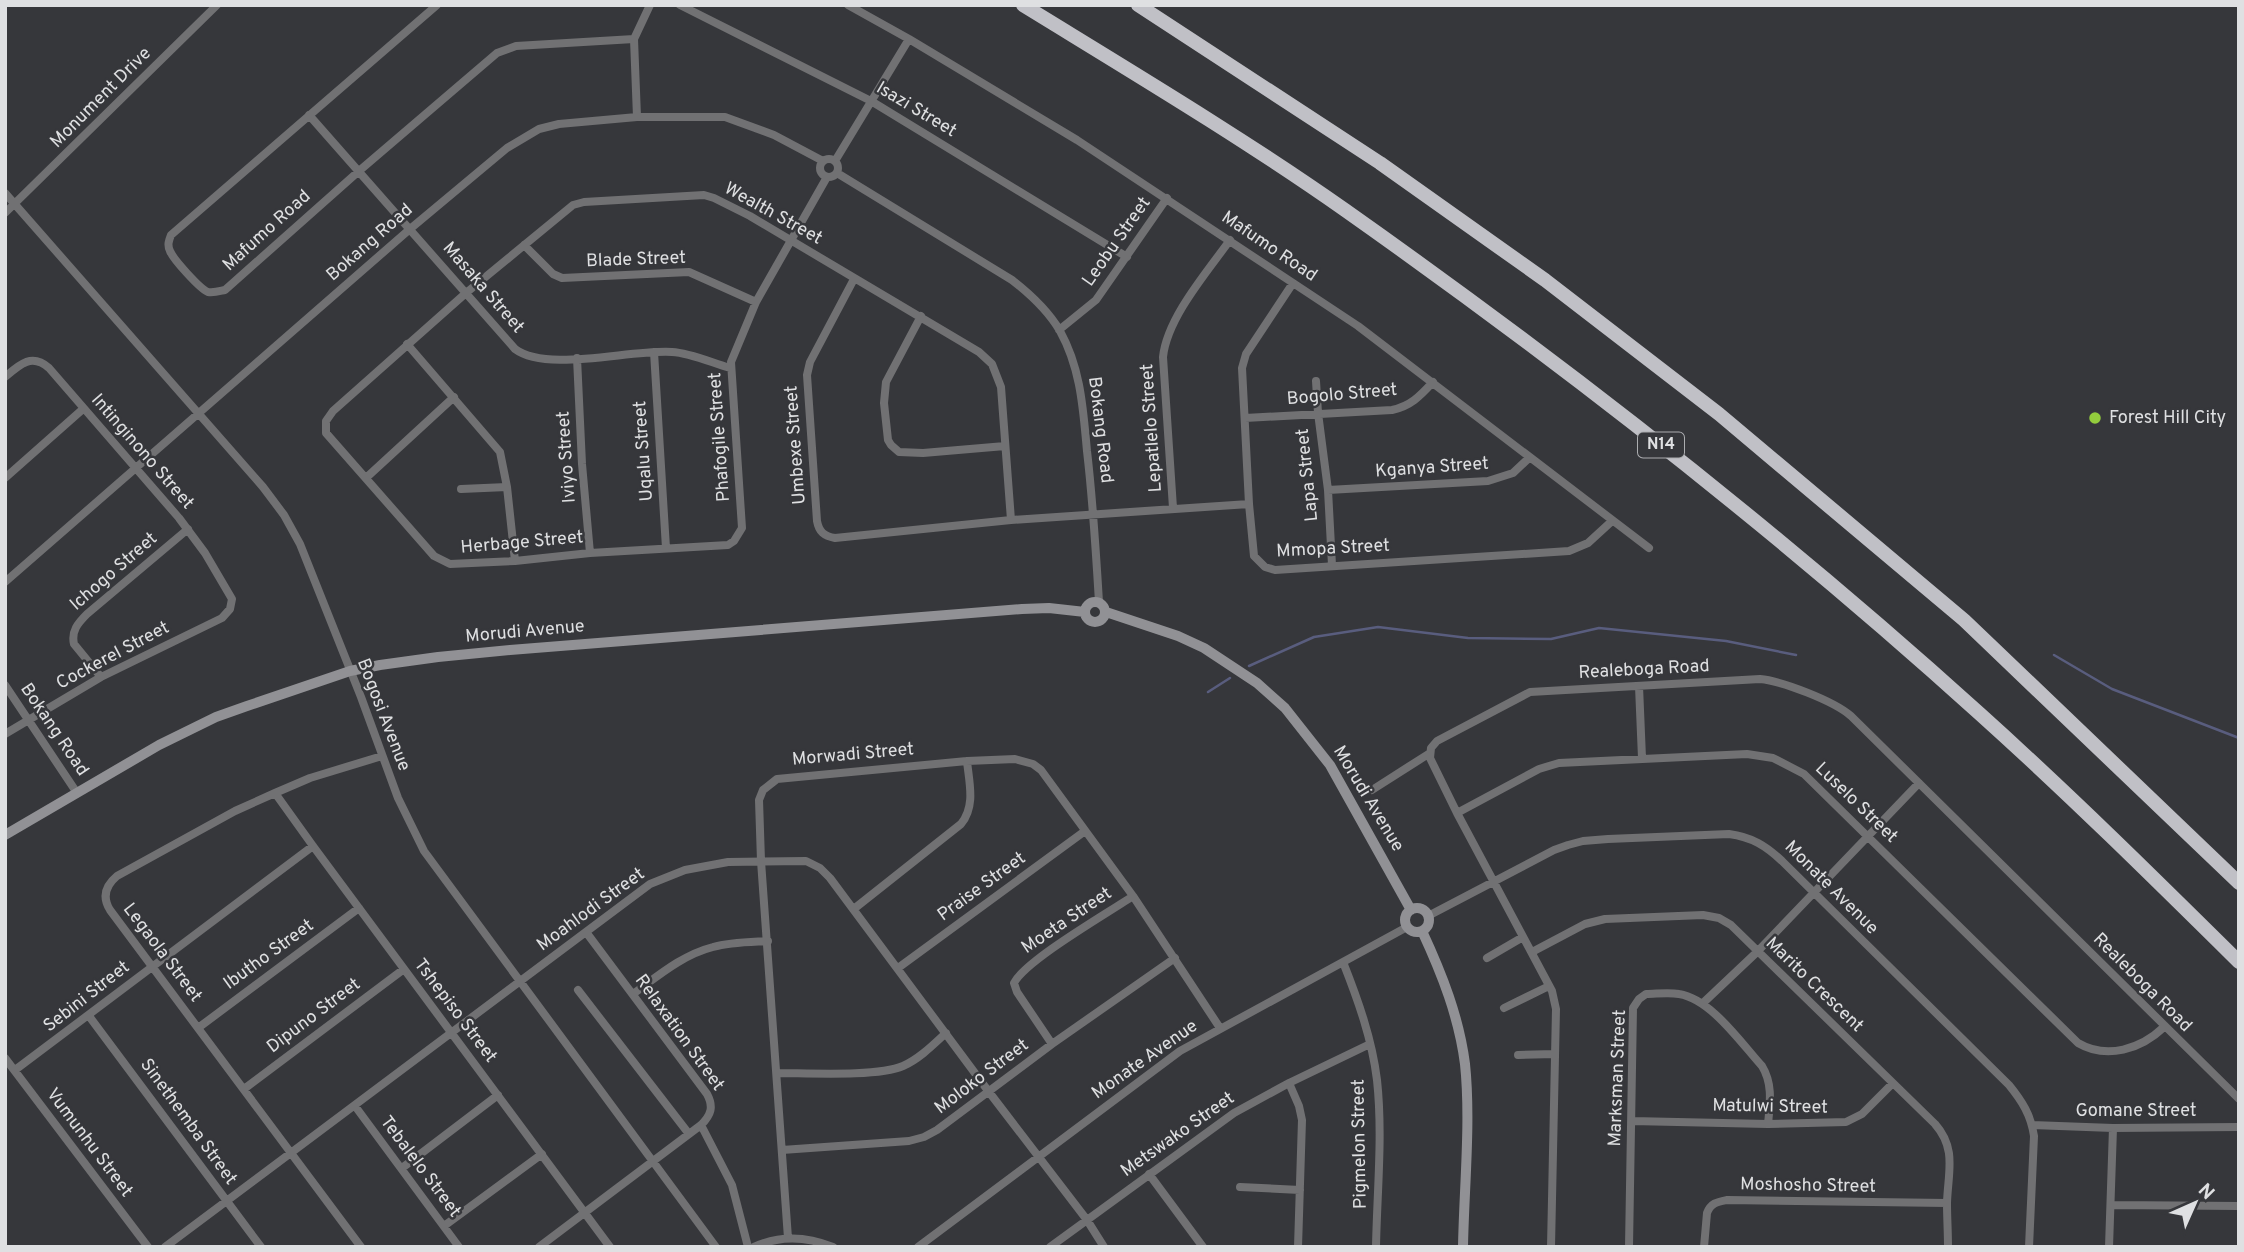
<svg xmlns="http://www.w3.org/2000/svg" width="2244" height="1252" viewBox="0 0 2244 1252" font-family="Overpass,sans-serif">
  <rect width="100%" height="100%" fill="#36373b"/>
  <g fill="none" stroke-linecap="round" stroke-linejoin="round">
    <path stroke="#595d7e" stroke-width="2.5" d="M2054,655L2112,689L2239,738
      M1249,666L1314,637L1378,627L1468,638L1551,639L1599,628L1726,641L1796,655
      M1208,692L1230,678"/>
    <path stroke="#717173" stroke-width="8" d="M437,5L171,235C169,240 167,245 170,251C173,259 200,289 208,292C214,293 220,291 225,290L359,171L497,53L516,46L634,39
      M680,5L871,101L1127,257
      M848,5L909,39L1077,140L1358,326L1649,548
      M309,115L515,349C547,373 631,349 672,352C691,353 712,363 730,368
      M637,117L634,39L650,5
      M820 168a9 9 0 1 1 18 0a9 9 0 1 1-18 0Z
      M835,161L909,39
      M837,173L1012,280C1030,294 1049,312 1060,331C1081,369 1083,409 1087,451C1093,502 1096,552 1099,602
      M827,177L756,302L731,362L742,528L734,541L728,545L590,553L515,561L450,564L434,556L326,433V421L333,411L466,293L573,205L584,202L704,195L714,198L750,216L979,352L992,364L1001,387L1011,520
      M5,193L263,487L284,515L300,544L361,697L398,798L424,851L716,1247
      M5,213L217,5
      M524,245L553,274L562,278L689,272L756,302
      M854,279L810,362L807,375L817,521C819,532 824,536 835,538L1011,520L1249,504
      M1293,283L1246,354L1242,368L1249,504L1254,556L1265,567L1275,570L1569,551L1588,543L1612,521
      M921,316L886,382L884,403L888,440L891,445L899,452L923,453L1005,446
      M1059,330L1096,300L1167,198
      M407,344L500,452L507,487L515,561
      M654,352L666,548
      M577,358L582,464L590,553
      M5,377C20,364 32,353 49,368L179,518L205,553L232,599L230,609L222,618L101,677L5,734
      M1316,381L1318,413L1328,490L1332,565
      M1245,418L1392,410C1411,406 1420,396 1433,382
      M367,477L454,397
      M5,478L83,409
      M461,489L507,487
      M1328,490L1488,481L1513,473L1530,457
      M1173,508L1163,357C1167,318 1207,272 1230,240
      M5,582L410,229L507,148L539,129L559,124L637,117H725L774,135L823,161
      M101,677L74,644C71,631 78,623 87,614L188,529
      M5,685L77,793
      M1639,686L1642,758
      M1372,790L1430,753
      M275,793L313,846L610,1247
      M1457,813L1539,769L1559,763L1747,754L1773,758L1804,774L2078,1043C2107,1060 2141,1049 2164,1027
      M855,908L961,824C976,806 969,782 967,761
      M1428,916L1554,850L1568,845L1583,841L1608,839L1729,834C1752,837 1766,846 1782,861L2009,1085C2022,1101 2031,1115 2034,1136L2029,1247
      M1532,952L1585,924L1605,919L1703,915L1719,918L1731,925L1935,1124C1957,1149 1948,1172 1947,1203C1947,1217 1948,1232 1948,1247
      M1487,958L1523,937
      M1343,962C1358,1000 1372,1039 1377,1080C1383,1135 1377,1192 1376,1247
      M898,968L1085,831
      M578,990L689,1134
      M633,994C658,976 682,955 713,947C730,942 750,942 768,941
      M1703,1003L1757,952L1919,783
      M1504,1008L1549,986
      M89,1016L261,1247
      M198,1028L359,908
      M1052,1044L1017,992L1014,983C1026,960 1108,913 1133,896
      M1518,1055L1555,1054
      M5,1058L148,1247
      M15,1070L313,846
      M778,1073C807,1073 878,1077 903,1066C919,1059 933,1045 946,1033
      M1289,1083L1299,1106L1302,1120L1298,1247
      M244,1089L404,969
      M355,1106L459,1247
      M1632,1121L1768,1124L1846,1122L1862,1114L1893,1083
      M701,1125L732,1185L748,1247
      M2032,1125L2113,1128L2239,1127
      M782,1150L909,1141L924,1137L937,1130L1052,1044L1175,958
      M402,1168L498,1095
      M1149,1174L1203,1247
      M1240,1187L1300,1190
      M2111,1205L2239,1206
      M444,1226L542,1154
      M788,1238L761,861L759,800L763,790L777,779L967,761L1015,759L1033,764L1041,770L1133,896L1220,1028
      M165,1247L650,884L685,870L728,862L806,861L820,868L830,878L989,1092L1087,1220L1104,1247
      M361,1247L110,910C102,897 105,886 117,876L235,811L275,793L310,778L382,756
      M539,1247L701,1125C711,1115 714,1107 707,1094L586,932
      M754,1247C780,1235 806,1236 833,1247
      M918,1247L1180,1051L1407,927
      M1050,1247L1234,1113L1289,1083L1370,1044
      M1551,1247L1556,1009L1552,991L1457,813L1430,758L1431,748L1437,741L1530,692L1760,679C1782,681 1834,701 1851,716L2239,1099
      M1629,1247L1633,1008L1639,999L1646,994C1656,994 1668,992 1679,994C1711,999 1741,1043 1762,1066C1773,1084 1770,1103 1768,1124
      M1704,1247L1707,1213C1711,1203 1717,1202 1727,1200L1947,1203
      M2109,1247L2113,1128"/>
    <path stroke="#919195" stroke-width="10" d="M1085 612a10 10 0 1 1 20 0a10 10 0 1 1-20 0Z
      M1106,612L1178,636L1204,648L1257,683L1285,708L1330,765L1411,910
      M5,835L159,745L216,717L247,706L350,671L380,665L438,657L510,650L1022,609L1049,608L1085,612
      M1405 920a12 12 0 1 1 24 0a12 12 0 1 1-24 0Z
      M1422,931C1442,974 1459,1017 1465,1064C1471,1121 1464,1189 1463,1247"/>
    <path stroke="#c0c0c6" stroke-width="14" d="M1023,5C1132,72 1241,137 1345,210C1566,366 1780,533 1980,714C2069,794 2154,878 2239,962
      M1138,5L1380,163L1545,280L1719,414L1964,620L2239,883"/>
  </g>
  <circle fill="#93cc3d" stroke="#36373b" stroke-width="2.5" cx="2095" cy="418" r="7"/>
  <g text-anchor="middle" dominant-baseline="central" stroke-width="5" stroke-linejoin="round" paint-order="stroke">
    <rect fill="#36373b" stroke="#acadb0" stroke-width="2" x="1638" y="432.5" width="46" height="25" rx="5"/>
    <g font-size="16" font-weight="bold" fill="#dfe0e2">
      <text x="1661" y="445">N14</text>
    </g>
    <g font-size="18" fill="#dfe0e2" stroke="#36373b">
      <text transform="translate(101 98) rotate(-45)">Monument Drive</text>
      <text transform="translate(916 110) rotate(31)">Isazi Street</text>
      <text transform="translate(773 214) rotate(29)">Wealth Street</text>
      <text transform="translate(267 231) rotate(-42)">Mafumo Road</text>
      <text transform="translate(1117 242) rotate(-55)">Leobu Street</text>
      <text transform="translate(370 243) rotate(-41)">Bokang Road</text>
      <text transform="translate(1269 247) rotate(34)">Mafumo Road</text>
      <text transform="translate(636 260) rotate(-2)">Blade Street</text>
      <text transform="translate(483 288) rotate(49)">Masaka Street</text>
      <text transform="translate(1342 395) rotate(-5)">Bogolo Street</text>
      <text transform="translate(1152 428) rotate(-94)">Lepatlelo Street</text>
      <text transform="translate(1100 430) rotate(83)">Bokang Road</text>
      <text transform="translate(720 437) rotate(-94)">Phafogile Street</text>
      <text transform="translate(796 445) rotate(-94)">Umbexe Street</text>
      <text transform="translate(644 451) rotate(-94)">Uqalu Street</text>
      <text transform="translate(142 452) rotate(49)">Intinginono Street</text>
      <text transform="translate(567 457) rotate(-94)">Iviyo Street</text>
      <text transform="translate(1432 468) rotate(-4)">Kganya Street</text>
      <text transform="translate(1308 475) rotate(-96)">Lapa Street</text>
      <text transform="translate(522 543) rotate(-5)">Herbage Street</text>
      <text transform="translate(1333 549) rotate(-3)">Mmopa Street</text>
      <text transform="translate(114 572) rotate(-41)">Ichogo Street</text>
      <text transform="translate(525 632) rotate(-5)">Morudi Avenue</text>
      <text transform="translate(113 656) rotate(-28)">Cockerel Street</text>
      <text transform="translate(1644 670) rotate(-3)">Realeboga Road</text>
      <text transform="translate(383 715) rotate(69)">Bogosi Avenue</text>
      <text transform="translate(54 730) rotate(56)">Bokang Road</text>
      <text transform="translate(853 755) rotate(-5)">Morwadi Street</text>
      <text transform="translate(1368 799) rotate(59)">Morudi Avenue</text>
      <text transform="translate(1856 803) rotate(44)">Luselo Street</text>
      <text transform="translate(982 887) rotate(-36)">Praise Street</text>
      <text transform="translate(1831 888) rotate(45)">Monate Avenue</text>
      <text transform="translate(591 910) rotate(-36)">Moahlodi Street</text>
      <text transform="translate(1067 921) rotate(-34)">Moeta Street</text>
      <text transform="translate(162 953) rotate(53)">Legaola Street</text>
      <text transform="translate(269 955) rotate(-36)">Ibutho Street</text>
      <text transform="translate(2142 983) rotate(45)">Realeboga Road</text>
      <text transform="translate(1814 985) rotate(44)">Marito Crescent</text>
      <text transform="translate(87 997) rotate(-38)">Sebini Street</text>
      <text transform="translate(455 1011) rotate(53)">Tshepiso Street</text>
      <text transform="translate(314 1016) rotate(-37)">Dipuno Street</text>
      <text transform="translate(679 1033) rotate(54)">Relaxation Street</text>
      <text transform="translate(1145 1060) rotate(-35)">Monate Avenue</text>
      <text transform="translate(982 1077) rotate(-37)">Moloko Street</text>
      <text transform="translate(1618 1078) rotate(-88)">Marksman Street</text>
      <text transform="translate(1770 1107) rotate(1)">Matulwi Street</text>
      <text x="2136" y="1111">Gomane Street</text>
      <text transform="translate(188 1122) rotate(54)">Sinethemba Street</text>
      <text transform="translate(1178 1135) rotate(-35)">Metswako Street</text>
      <text transform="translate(89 1143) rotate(53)">Vumunhu Street</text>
      <text transform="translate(1360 1144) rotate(-91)">Pigmelon Street</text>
      <text transform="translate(420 1167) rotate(53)">Tebalelo Street</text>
      <text transform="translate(1808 1186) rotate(1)">Moshosho Street</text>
    </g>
    <g font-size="18" fill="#dfe0e2" stroke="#36373b" text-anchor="start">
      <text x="2109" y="418">Forest Hill City</text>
    </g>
  </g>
  <rect width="2244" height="1252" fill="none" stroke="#dfe0e2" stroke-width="14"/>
  <g transform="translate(2195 1203) rotate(45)" stroke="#36373b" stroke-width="5" paint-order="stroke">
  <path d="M0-5L12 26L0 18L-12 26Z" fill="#dfe0e2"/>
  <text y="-10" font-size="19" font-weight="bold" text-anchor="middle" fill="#dfe0e2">N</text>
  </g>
</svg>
